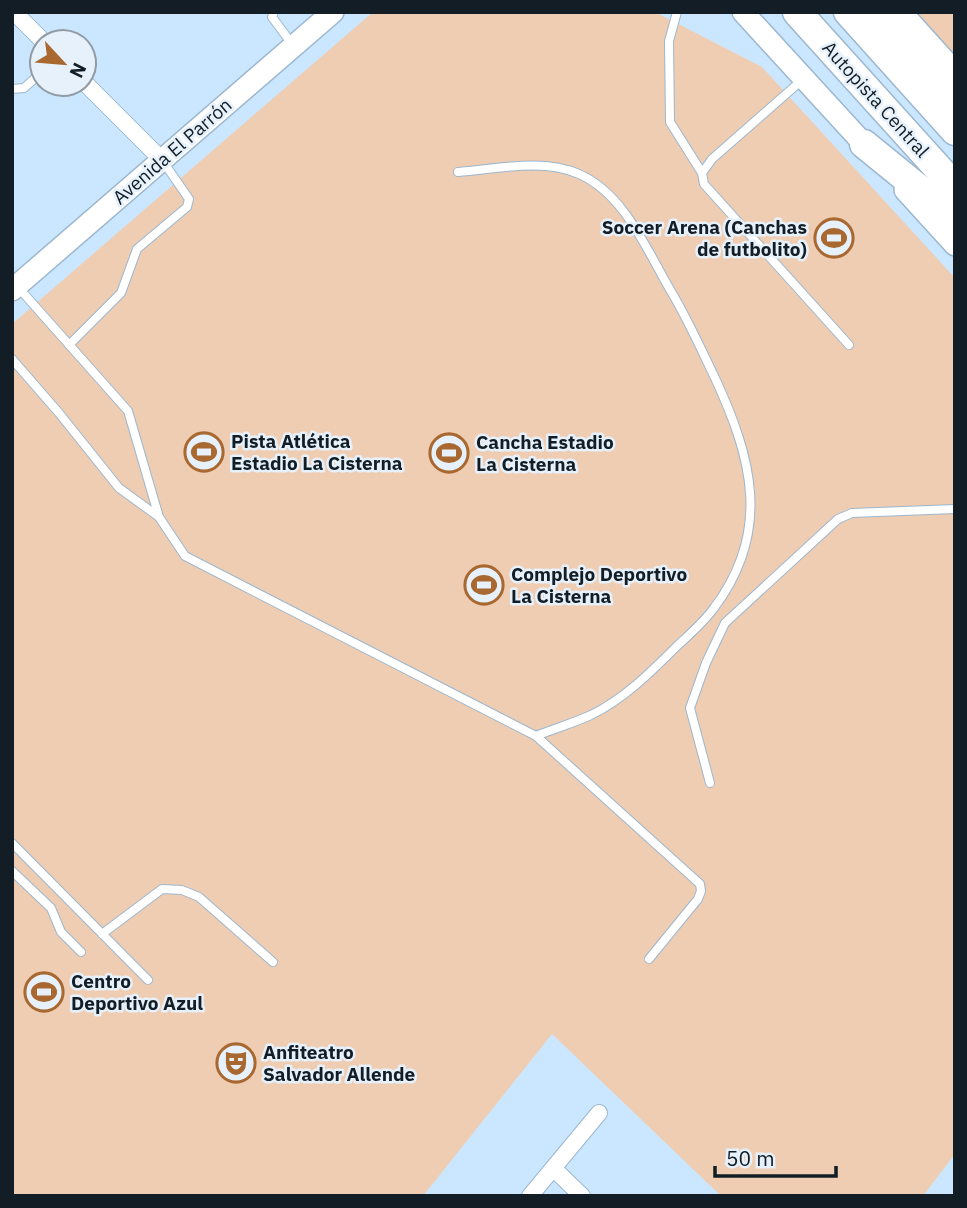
<svg xmlns="http://www.w3.org/2000/svg" width="967" height="1208" viewBox="0 0 967 1208" font-family="'IBM Plex Sans',sans-serif">
  <rect width="100%" height="100%" fill="#cae7ff"/>
  <path fill="#efcdb3" d="M373,12H655L762,67L955,278V1154L923,1196H721L552,1034L423,1196H12V324Z
    M908,12H955V62Z"/>
  <g fill="none" stroke-linecap="round" stroke-linejoin="round">
    <g stroke="#9cb7ce" stroke-width="10">
      <path id="lane" d="M274,12L272,17L292,44
        M677,12L669,41L670,122L702,173
        M802,80L712,159L702,173L704,184L849,345
        M12,89L24,88L42,72
        M17,286L128,411L159,517L185,556L536,736C554,729 573,723 591,715C624,699 651,672 677,646C690,634 704,622 714,608C772,531 752,458 715,378C701,349 688,320 672,293C647,251 625,194 579,174C542,158 497,169 458,172
        M69,345L121,293L137,249L187,207L189,199L162,160
        M12,359L59,413L119,488L159,517
        M536,736L700,884L701,891L698,899L649,959
        M710,783L690,708L706,663L725,623L838,519L852,513L955,509
        M12,843L148,980
        M12,871L51,908L61,932L81,952
        M102,934L162,889L182,890L199,897L273,962"/>
    </g>
    <g stroke="#9cb7ce" stroke-width="18">
      <path id="street" d="M14,12L44,42
        M84,82L162,160
        M553,1168L582,1196
        M530,1196L599,1113"/>
    </g>
    <g stroke="#9cb7ce" stroke-width="24">
      <path id="secondary" d="M743,12L874,155
        M901,12L955,72
        M905,190L955,245
        M12,290L333,12"/>
    </g>
    <g stroke="#9cb7ce" stroke-width="31">
      <path id="highway" d="M797,12L955,187
        M848,12L955,131
        M880,12L955,97
        M864,144L955,218"/>
    </g>
    <use href="#lane" stroke="#fff" stroke-width="8"/>
    <use href="#street" stroke="#fff" stroke-width="16"/>
    <use href="#secondary" stroke="#fff" stroke-width="21"/>
    <use href="#highway" stroke="#fff" stroke-width="28"/>
  </g>
  <defs>
    <g id="stadium-ring" transform="scale(2.0125)"><circle r="9.5" fill="#e6f1fb" stroke="#a86830" stroke-width="1.5"/><path d="M0-5a6.5 5 0 1 0 0 10a6.5 5 0 1 0 0-10ZM-3.5-1.8h7v3.6h-7Z" fill="#a86830"/></g>
    <g id="theatre-ring" transform="scale(2.0125)"><circle r="9.5" fill="#e6f1fb" stroke="#a86830" stroke-width="1.5"/><path d="M-5-5.5Q0-4 5-5.5V0Q5 5 0 6Q-5 5-5 0ZM-3.3-2.5H-1v1.5H-3.3ZM1-2.5H3.3v1.5H1ZM-2.8 1Q0 5.5 2.8 1Z" fill="#a86830"/></g>
  </defs>
  <g fill-rule="evenodd">
    <use href="#stadium-ring" x="834" y="238"/>
    <use href="#stadium-ring" x="204" y="452"/>
    <use href="#stadium-ring" x="449" y="453"/>
    <use href="#stadium-ring" x="484" y="585"/>
    <use href="#stadium-ring" x="44" y="992"/>
    <use href="#theatre-ring" x="236" y="1063"/>
  </g>
  <g text-anchor="middle" dominant-baseline="central" stroke-width="5" stroke-linejoin="round" paint-order="stroke">
    <g font-size="19" fill="#121d25" stroke="#e6f1fb">
      <text transform="translate(876 99) rotate(48)">Autopista Central</text>
      <text transform="translate(172 151) rotate(-41)">Avenida El Parrón</text>
    </g>
    <g font-size="19" font-weight="bold" fill="#121d25" stroke="#e6f1fb" text-anchor="start">
      <text x="807" y="227" text-anchor="end">Soccer Arena (Canchas<tspan x="807" dy="22">de futbolito)</tspan></text>
      <text x="231" y="441">Pista Atlética<tspan x="231" dy="22">Estadio La Cisterna</tspan></text>
      <text x="476" y="442">Cancha Estadio<tspan x="476" dy="22">La Cisterna</tspan></text>
      <text x="511" y="574">Complejo Deportivo<tspan x="511" dy="22">La Cisterna</tspan></text>
      <text x="71" y="981">Centro<tspan x="71" dy="22">Deportivo Azul</tspan></text>
      <text x="263" y="1052">Anfiteatro<tspan x="263" dy="22">Salvador Allende</tspan></text>
    </g>
  </g>
  <rect width="967" height="1208" fill="none" stroke="#121d25" stroke-width="28"/>
  <g transform="translate(63 63) rotate(116)"><circle r="33" fill="#e6f1fb" stroke="#919ca5" stroke-width="2"/>
  <path d="M0-5L12 26L0 18L-12 26Z" fill="#a86830"/>
  <text y="-10" font-size="19" font-weight="bold" text-anchor="middle" fill="#121d25">N</text>
  </g>
  <path d="M715 1166v10h121v-10" fill="none" stroke="#121d25" stroke-width="3.5"/>
  <text x="726" y="1166" font-size="21" fill="#121d25" stroke="#e6f1fb" stroke-width="5" paint-order="stroke">50 m</text>
</svg>
